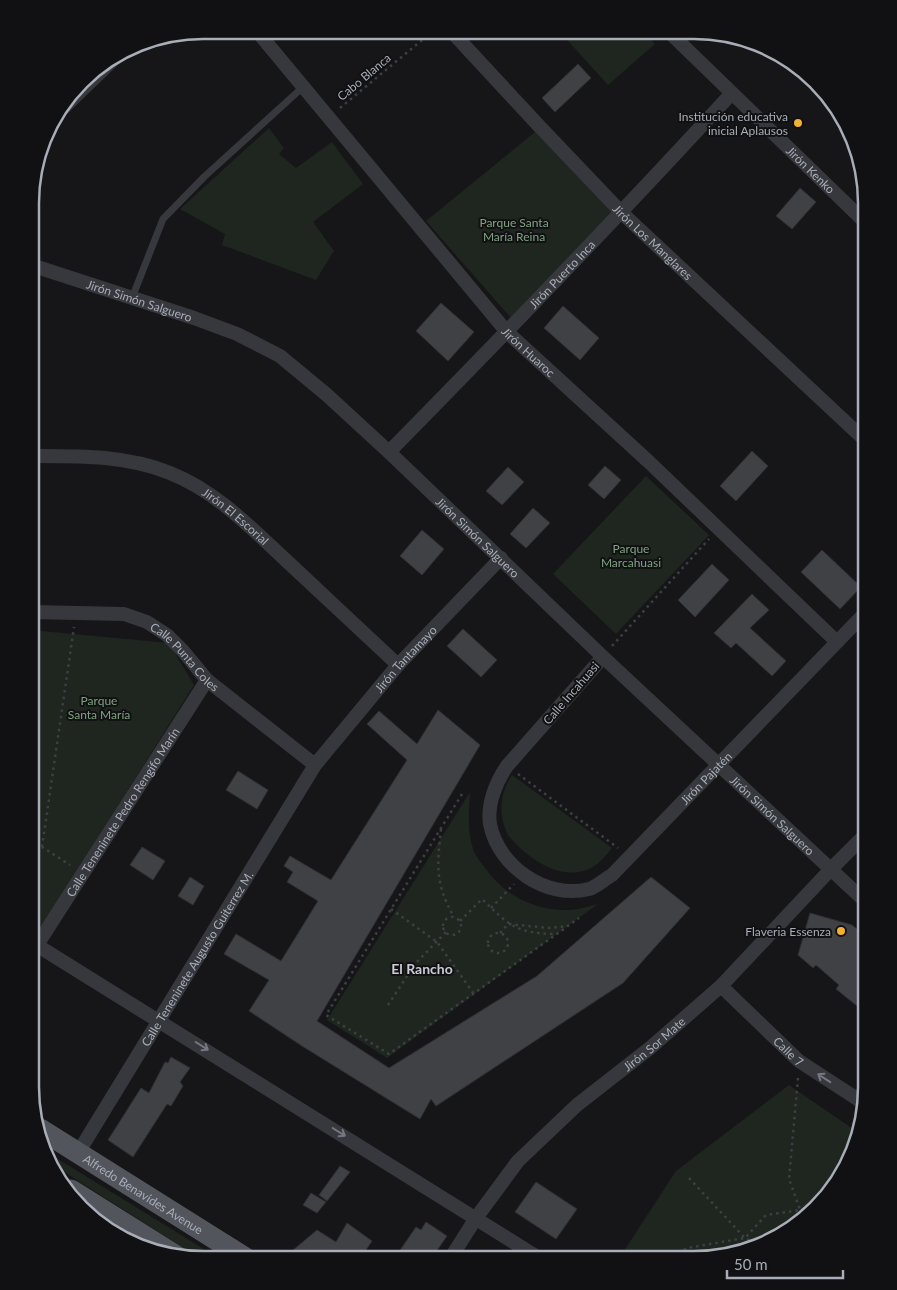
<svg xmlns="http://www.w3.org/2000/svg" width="897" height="1290" viewBox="0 0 897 1290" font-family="Lato,sans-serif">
  <rect width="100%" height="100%" fill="#161618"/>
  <path fill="#1e261f" d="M561,31H644L655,44L608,85L560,32Z
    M269,128L284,148L279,154L296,168L332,142L363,184L313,222L334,251L316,280L222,245L225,234L180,209Z
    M535,132L615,213L511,318L426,221Z
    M646,476L709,535L616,634L553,574Z
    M31,630L169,643L194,685L38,933L30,929Z
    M512,775L612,848C607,854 600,863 593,867C567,882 536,864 517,845C514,841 509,838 507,833C498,813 500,793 512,775Z
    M470,792C469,811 467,830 473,849C475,856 481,862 485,868C506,897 536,911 571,910C580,909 589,906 598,904L387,1058L327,1020Z
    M789,1085L856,1131L838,1184L770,1242L695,1260H618L676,1171Z
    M45,1151L220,1259H201L47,1161Z"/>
  <path fill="#404145" stroke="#303034" d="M578,64L591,78L555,112L542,98Z
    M800,188L816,202L792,229L776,216Z
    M441,303L474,332L448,361L416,331Z
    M563,306L599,338L580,360L544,328Z
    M752,451L768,466L736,501L720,486Z
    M605,466L621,480L604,499L588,485Z
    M508,467L524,482L502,505L486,491Z
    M533,508L550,523L526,548L510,534Z
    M422,530L444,549L422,575L400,556Z
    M822,550L861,587L840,609L801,572Z
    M712,564L729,580L695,617L678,600Z
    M752,594L769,610L750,628L786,661L772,676L736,643L731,648L714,633Z
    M463,629L497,660L481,677L447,646Z
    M438,710L480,745L317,1021L389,1068L537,976L651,877L690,908L623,983L436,1106L431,1099L420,1119L302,1046L249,1011L269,980L224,954L236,934L281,961L318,901L287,882L293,872L284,866L290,856L331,880L407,760L367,724L379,711L417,744Z
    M238,771L268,790L257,809L226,790Z
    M142,847L165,861L153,880L130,865Z
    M190,877L204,886L193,905L178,896Z
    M810,913L852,925L867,937V1014L836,989L839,985L816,965L813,968L798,955Z
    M171,1057L190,1068L180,1082L183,1086L171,1106L167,1104L133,1157L108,1140L141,1088L149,1093L165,1062L168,1063Z
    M340,1166L350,1172L327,1201L319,1195Z
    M536,1182L577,1209L556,1239L515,1212Z
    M311,1193L326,1202L317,1213L303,1205Z
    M426,1222L447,1236L431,1259H394L416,1227L421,1230Z
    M347,1223L372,1241L360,1259H305L292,1251L317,1230L336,1242Z"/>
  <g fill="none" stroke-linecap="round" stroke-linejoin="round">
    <path stroke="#3d3f44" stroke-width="2.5" stroke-dasharray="2.5 4" stroke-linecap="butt" d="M340,108L433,31
      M612,646L709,539
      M518,774L618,848
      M462,794L326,1015L389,1054L579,918
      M441,829C437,866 435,884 454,917
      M42,847L74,627
      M30,853L42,847L70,865
      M491,908L514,884
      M391,909L437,942L474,994
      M443 926a9 9 0 1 1 18 0a9 9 0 1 1-18 0Z
      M460,921L482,899C509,925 515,933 554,934
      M488 943a10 10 0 1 1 20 0a10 10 0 1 1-20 0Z
      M500,933L508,924L550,928L567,926
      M388,1005L415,964L446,932
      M798,1078L789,1179L802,1215
      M689,1178L745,1238L759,1245
      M667,1260L687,1248L745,1238L766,1215L801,1210L811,1207"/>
    <path stroke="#37383d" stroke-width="7" d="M132,298L163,219L204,177L303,87"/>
    <g stroke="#37383d" stroke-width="14">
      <path id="s1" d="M256,30L507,332L649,462L837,642"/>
      <path id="s2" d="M451,31L540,127L622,213L867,442"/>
      <path id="s3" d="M668,31L867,224"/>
      <path d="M51,121L56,115L116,57"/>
      <path id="s4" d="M31,265L194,318L237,334L280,356L327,395L389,452L603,657L867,903"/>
      <path id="s5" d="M389,452C505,334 619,216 731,94"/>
      <path id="s6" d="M31,456C77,456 126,455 170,473C218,492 253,530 290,564C326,598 362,631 398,665"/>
      <path id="s7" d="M31,612L124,614L147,622L167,635L183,651L207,680L315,765"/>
      <path id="s8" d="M603,657L507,766C496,782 487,804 490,824C498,866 546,900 589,889C596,887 605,879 612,875L867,611"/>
      <path d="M30,941L542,1260"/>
      <path id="s9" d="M37,945L207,680"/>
      <path id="s10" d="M721,986L799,1061L865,1104"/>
      <path id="s11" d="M78,1153L315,765L398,665L501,558"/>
      <path id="s12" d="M450,1259L476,1218L518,1161L577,1105L650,1048L721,986L832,868L867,833"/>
    </g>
    <g stroke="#53555c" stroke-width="21">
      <path id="s13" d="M40,1129L247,1259"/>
      <path d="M71,1190L181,1259"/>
    </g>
  </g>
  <defs><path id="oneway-shaft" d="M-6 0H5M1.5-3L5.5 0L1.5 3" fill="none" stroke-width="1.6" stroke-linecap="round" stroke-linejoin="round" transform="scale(1.25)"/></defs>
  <g stroke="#757881">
    <use href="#oneway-shaft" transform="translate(202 1046) rotate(32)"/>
    <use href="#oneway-shaft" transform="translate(824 1078) rotate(-147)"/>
    <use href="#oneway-shaft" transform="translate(339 1132) rotate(32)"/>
  </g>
  <g fill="#f2b134" stroke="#111113" stroke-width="2">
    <circle cx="798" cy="123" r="5"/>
    <circle cx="841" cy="931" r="5"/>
  </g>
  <g text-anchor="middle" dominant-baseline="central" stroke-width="4" stroke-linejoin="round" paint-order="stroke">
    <g font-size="12" fill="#a8adb8" stroke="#111113">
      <text transform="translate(364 77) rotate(-40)">Cabo Blanca</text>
      <text stroke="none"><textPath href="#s3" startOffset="199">Jirón Kenko</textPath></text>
      <text stroke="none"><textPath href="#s2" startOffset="292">Jirón Los Manglares</textPath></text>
      <text stroke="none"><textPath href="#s5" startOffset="248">Jirón Puerto Inca</textPath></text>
      <text stroke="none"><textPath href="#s4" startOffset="114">Jirón Simón Salguero</textPath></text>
      <text stroke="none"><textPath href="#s1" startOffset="422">Jirón Huaroc</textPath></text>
      <text stroke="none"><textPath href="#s6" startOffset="220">Jirón El Escorial</textPath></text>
      <text stroke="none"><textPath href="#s4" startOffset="534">Jirón Simón Salguero</textPath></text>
      <text stroke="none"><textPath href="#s7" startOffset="169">Calle Punta Coles</textPath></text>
      <text stroke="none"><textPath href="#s11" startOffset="594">Jirón Tantamayo</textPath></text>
      <text transform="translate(571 693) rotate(-49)">Calle Incahuasi</text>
      <text stroke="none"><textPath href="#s8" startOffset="500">Jirón Pajatén</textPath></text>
      <text stroke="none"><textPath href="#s9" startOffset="158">Calle Teneninete Pedro Rengifo Marín</textPath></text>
      <text stroke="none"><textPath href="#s4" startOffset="939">Jirón Simón Salguero</textPath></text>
      <text stroke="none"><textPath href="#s11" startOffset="228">Calle Teneninete Augusto Guiterrez M.</textPath></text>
      <text stroke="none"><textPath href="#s12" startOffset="299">Jirón Sor Mate</textPath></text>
      <text stroke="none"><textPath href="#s10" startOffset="94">Calle 7</textPath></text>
      <text stroke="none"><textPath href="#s13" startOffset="122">Alfredo Benavides Avenue</textPath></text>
    </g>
    <g font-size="12" fill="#a8adb8" stroke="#111113" text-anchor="end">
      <text x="788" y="116">Institución educativa<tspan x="788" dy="14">inicial Aplausos</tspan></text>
      <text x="831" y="931">Flaveria Essenza</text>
    </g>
    <g font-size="12" fill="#7fa381" stroke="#111113">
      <text x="514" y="222">Parque Santa<tspan x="514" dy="14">María Reina</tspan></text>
      <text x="631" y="548">Parque<tspan x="631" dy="14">Marcahuasi</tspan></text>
      <text x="99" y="700">Parque<tspan x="99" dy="14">Santa María</tspan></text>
    </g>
    <g font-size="14" font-weight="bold" fill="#c9ccd4" stroke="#111113">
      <text x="422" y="968">El Rancho</text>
    </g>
  </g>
  <path d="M0 0H897V1290H0ZM203 39H694A164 164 0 0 1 858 203V1087A164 164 0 0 1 694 1251H203A164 164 0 0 1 39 1087V203A164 164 0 0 1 203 39Z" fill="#111113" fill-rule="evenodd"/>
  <path fill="none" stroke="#a8adb8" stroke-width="2.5" d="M203 39H694A164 164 0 0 1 858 203V1087A164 164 0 0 1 694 1251H203A164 164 0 0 1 39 1087V203A164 164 0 0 1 203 39Z"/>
  <path d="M727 1270v8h116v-8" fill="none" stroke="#a8adb8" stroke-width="2.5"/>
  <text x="734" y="1270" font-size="15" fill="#a8adb8" stroke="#111113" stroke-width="4" paint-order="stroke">50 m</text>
</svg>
